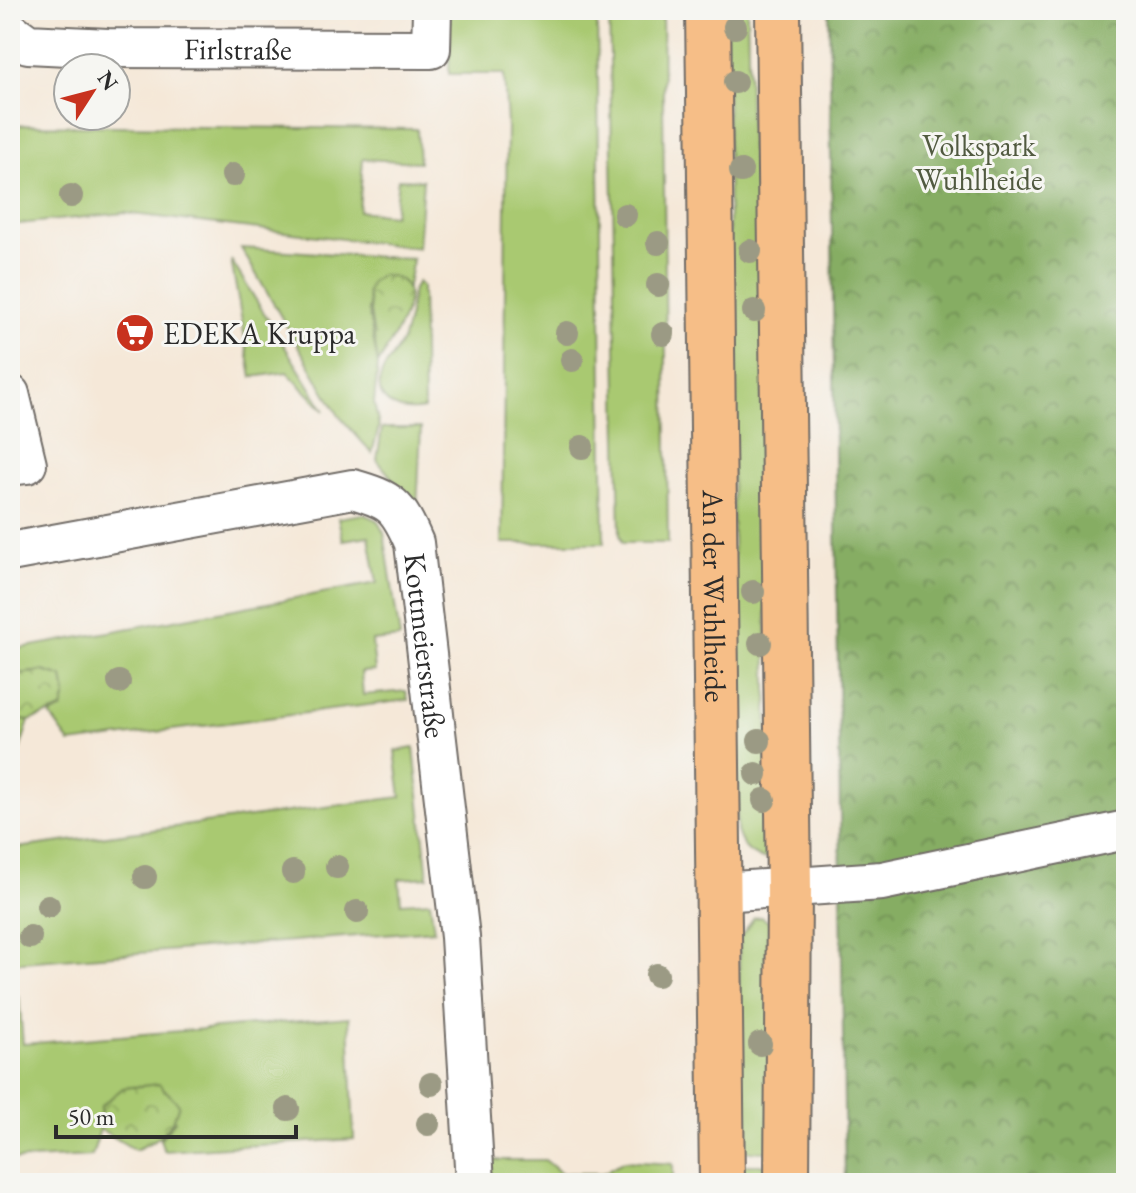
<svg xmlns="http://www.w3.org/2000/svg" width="1136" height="1193" viewBox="0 0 1136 1193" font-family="'EB Garamond',serif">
  <defs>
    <pattern id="forest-crowns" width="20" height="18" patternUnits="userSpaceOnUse" patternTransform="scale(2)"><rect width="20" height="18" fill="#86ad63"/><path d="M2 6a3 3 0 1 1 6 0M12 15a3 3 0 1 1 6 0" fill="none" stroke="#6e8d52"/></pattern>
    <pattern id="park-crowns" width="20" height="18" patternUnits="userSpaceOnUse" patternTransform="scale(2)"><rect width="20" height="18" fill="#a9c971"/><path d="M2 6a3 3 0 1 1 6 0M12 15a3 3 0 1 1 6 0" fill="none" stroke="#8aa35d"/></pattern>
  </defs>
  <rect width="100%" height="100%" fill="#f6f6f2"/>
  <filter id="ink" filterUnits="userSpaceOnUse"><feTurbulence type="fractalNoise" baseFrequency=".0125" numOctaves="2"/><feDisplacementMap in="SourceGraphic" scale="16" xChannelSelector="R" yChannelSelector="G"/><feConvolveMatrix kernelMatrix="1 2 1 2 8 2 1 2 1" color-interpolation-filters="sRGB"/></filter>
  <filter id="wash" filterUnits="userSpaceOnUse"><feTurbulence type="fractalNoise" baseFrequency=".006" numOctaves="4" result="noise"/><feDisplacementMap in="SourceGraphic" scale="32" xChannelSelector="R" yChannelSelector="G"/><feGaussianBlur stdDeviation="1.8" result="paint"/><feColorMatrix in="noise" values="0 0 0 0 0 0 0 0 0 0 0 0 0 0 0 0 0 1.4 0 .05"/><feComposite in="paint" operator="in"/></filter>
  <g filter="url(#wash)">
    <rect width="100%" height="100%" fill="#f5e8d8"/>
    <path fill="#a9c971" stroke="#6a7a4e" stroke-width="2" d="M450,10H597L604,543H502L507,124L504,74H449Z
      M609,10H662L668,543H623L620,535Z
      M726,10H747L750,136L762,251L769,856L763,859C748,853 742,847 737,831Z
      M10,125L417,129L419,162L363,159L359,211L394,215L398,179L423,180L418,248L124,213L10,225Z
      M241,248L413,259L407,290L401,282L368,309L378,364L374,403L379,427L372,453L339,416Z
      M231,260L325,411L287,372L252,377Z
      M418,282L422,287L424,409C402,414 373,404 381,376C385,362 399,351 403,338C409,323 410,305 413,289Z
      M382,428H421L417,509L377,460Z
      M363,514L377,520L384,533L400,638L372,641L375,671L361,672L363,695L406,691L408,700L70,743L50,715L62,709L43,671L10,675V650L377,583L369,536L343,540L338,518Z
      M10,718L29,721L20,749L10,750Z
      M414,748L428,877L399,879L401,903L430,901L434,930L10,963V849L401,797L395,751Z
      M762,917L772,925L775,1152L740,1151L739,939L754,918Z
      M19,996L23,1044L349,1017L354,1139L164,1151L160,1139L175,1121L101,1106L100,1129L92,1156L10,1160V997Z
      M491,1160H545L561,1173H603L624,1161L673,1164V1183H492Z
      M739,1165H775V1183H739Z"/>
    <path fill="url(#forest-crowns)" stroke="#586c47" stroke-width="2" d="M829,10H1126V1183H845Z"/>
    <path fill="url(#park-crowns)" stroke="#6a7a4e" stroke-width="2" d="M381,275C438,277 390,342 378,364L367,292L371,282Z
      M43,671L63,677L66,695L62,709L29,721L10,718V675Z
      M159,1084L179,1104C172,1130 159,1140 135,1150L100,1129L101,1106L123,1088Z"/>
  </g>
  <g filter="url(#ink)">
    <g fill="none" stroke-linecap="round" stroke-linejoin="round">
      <g stroke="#726d68" stroke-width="42">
        <g id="minor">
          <path id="s1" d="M10,31L28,44L108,48L431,49L432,10"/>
          <path d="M10,394L27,464L10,466"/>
          <path id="s2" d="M10,552L353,489C391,500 398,505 414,543L460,937L475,1183"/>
          <path d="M720,892L882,881L1126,830"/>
        </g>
      </g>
      <g stroke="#726d68" stroke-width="48">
        <g id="major">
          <path id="s3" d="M708,10L722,1183"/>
          <path d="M778,10L789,890L787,1183"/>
        </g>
      </g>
      <use href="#minor" stroke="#fff" stroke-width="38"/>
      <use href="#major" stroke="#f6be87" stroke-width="44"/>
    </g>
    <g fill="#9b9a84">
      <circle cx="735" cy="27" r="12"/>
      <circle cx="735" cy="82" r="12"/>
      <circle cx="741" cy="171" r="12"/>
      <circle cx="233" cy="175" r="12"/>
      <circle cx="71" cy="196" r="12"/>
      <circle cx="625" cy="215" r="12"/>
      <circle cx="658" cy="243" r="12"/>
      <circle cx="750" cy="251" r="12"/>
      <circle cx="658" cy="285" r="12"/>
      <circle cx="754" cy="311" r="12"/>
      <circle cx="567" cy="333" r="12"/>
      <circle cx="663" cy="334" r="12"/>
      <circle cx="572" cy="360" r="12"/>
      <circle cx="582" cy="447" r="12"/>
      <circle cx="753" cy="592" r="12"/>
      <circle cx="760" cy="643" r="12"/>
      <circle cx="119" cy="682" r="12"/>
      <circle cx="759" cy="741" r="12"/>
      <circle cx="756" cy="774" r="12"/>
      <circle cx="764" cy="800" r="12"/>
      <circle cx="337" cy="867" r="12"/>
      <circle cx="293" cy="872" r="12"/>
      <circle cx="145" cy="877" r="12"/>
      <circle cx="48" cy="906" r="12"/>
      <circle cx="357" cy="912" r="12"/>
      <circle cx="30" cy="937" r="12"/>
      <circle cx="657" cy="975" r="12"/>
      <circle cx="760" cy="1044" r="12"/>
      <circle cx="431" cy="1084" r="12"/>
      <circle cx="288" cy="1109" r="12"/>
      <circle cx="428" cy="1124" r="12"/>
    </g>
  </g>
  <defs>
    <g id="supermarket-disc" transform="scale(2)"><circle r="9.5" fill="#c8321e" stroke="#f6f6f2"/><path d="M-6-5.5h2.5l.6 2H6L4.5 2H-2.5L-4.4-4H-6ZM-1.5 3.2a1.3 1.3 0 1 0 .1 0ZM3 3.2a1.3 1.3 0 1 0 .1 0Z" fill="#fff"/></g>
  </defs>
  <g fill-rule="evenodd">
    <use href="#supermarket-disc" x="135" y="333"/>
  </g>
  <g text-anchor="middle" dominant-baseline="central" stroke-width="6" stroke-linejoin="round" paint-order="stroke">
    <g font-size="30" fill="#2b2b2b" stroke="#f6f6f2">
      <text stroke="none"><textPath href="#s1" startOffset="232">Firlstraße</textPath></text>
      <text stroke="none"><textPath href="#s3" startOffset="586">An der Wuhlheide</textPath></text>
      <text stroke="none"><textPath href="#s2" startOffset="538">Kottmeierstraße</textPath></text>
    </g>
    <g font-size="30" fill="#515a40" stroke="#f6f6f2">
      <text x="979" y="145">Volkspark<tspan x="979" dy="34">Wuhlheide</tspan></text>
    </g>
    <g font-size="30" fill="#2b2b2b" stroke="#f6f6f2" text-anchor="start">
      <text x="163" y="333">EDEKA Kruppa</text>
    </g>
  </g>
  <rect width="1136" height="1193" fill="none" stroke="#f6f6f2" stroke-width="40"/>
  <g transform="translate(92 92) rotate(54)"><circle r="38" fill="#f6f6f2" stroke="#a5a5a2" stroke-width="2"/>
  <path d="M0-6L14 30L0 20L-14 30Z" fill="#c8321e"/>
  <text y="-12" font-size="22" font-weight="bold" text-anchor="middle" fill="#2b2b2b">N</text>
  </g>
  <path d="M56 1125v12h240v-12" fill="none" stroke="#2b2b2b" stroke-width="4"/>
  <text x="68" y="1125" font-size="24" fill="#2b2b2b" stroke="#f6f6f2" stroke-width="6" paint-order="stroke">50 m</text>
</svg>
